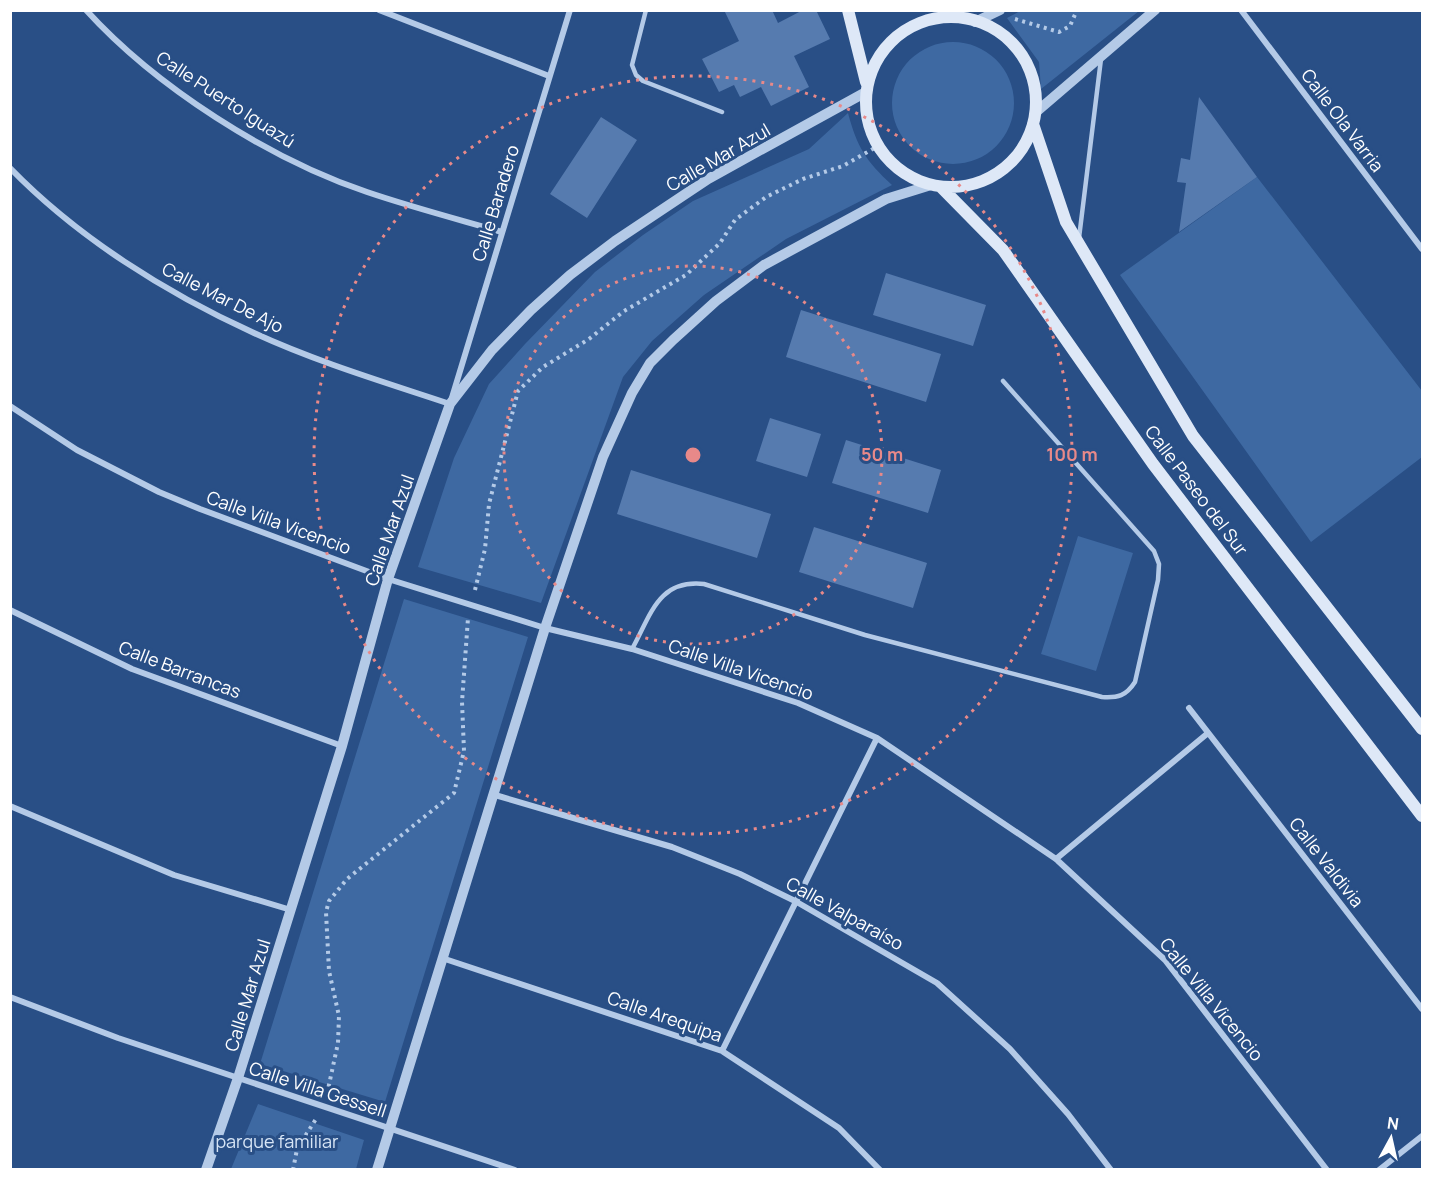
<svg xmlns="http://www.w3.org/2000/svg" width="1433" height="1180" viewBox="0 0 1433 1180" font-family="Manrope,sans-serif">
  <rect width="100%" height="100%" fill="#294f86"/>
  <path fill="#3e69a2" d="M1022,10H1139V11L1041,89L1039,62L1007,18Z
    M892 103a61 61 0 1 1 122 0a61 61 0 1 1-122 0Z
    M848,113C857,147 866,161 892,185L786,239L704,295L652,341L623,377L541,603L418,567L454,458L489,384L525,344L595,272L643,235L693,201L809,149Z
    M1257,177L1422,391V457L1311,542L1120,275Z
    M1078,536L1133,553L1096,671L1041,654Z
    M404,599L528,637L385,1102L260,1064Z
    M258,1104L364,1140L356,1169H231Z"/>
  <path fill="#567baf" d="M724,10H772L778,23L803,10H816L830,39L794,56L809,87L771,106L761,87L740,97L734,85L719,92L702,59L739,41Z
    M1199,97L1257,177L1179,232L1186,183L1177,182L1181,158L1190,160Z
    M601,117L637,140L587,218L550,194Z
    M886,273L986,305L973,346L873,315Z
    M801,310L941,354L926,402L786,357Z
    M770,418L821,434L807,477L756,461Z
    M846,440L941,470L928,513L832,483Z
    M631,470L771,514L757,558L617,514Z
    M814,527L927,563L913,608L799,572Z"/>
  <g fill="none" stroke-linecap="round" stroke-linejoin="round">
    <path stroke="#b4cae7" stroke-width="4" stroke-dasharray="3 4.5" stroke-linecap="butt" d="M1015,19L1059,32L1070,26L1077,10
      M475,590L485,549L489,504L518,391L543,367L589,339L624,311L686,275L720,243L735,220L766,197L803,179L843,166L878,146
      M327,1094L338,1043L339,1016L329,971L326,912L329,901L347,879L454,793L464,751L462,702L468,618
      M293,1170L297,1149L316,1119"/>
    <path stroke="#b4cae7" stroke-width="4.5" d="M646,10L632,65L636,75L643,81L722,112
      M1079,238L1101,59
      M632,649C651,615 658,579 704,584L865,635L1102,697C1118,698 1126,696 1135,682L1158,580L1159,564L1154,551L1003,381"/>
    <path stroke="#b4cae7" stroke-width="6" d="M86,10C156,87 269,159 367,192C411,207 457,219 502,232
      M379,10L549,76
      M1241,10L1422,249
      M10,168C77,237 166,293 254,333C317,362 384,382 450,404L570,10
      M10,406L77,450L159,492L200,509L388,579L545,628L632,649L798,703L877,738L1056,859L1165,960L1327,1170
      M10,610L132,669L342,746
      M1189,708L1422,1009
      M495,795L672,847L740,874L795,901L937,983L1010,1049L1068,1114L1111,1170
      M10,806L174,875L291,910
      M1056,859L1208,733
      M445,959L722,1051L839,1128L880,1170
      M10,997L118,1038L515,1170
      M722,1051L877,738
      M1379,1170L1422,1136"/>
    <path stroke="#b4cae7" stroke-width="10" d="M975,22L1000,10
      M1035,113L1155,10
      M206,1170L238,1078L342,746L388,579L450,404L492,350L531,310L570,275L615,241L708,179L866,92
      M377,1170L545,628L603,457L632,393L650,363L673,340L716,301L764,265L886,199L931,185"/>
    <path stroke="#dee8f7" stroke-width="12" d="M848,10L866,82
      M866 102a85 85 0 1 1 170 0a85 85 0 1 1-170 0Z
      M1033,124L1066,222L1193,436L1422,729
      M941,187L1003,250L1153,464L1422,816"/>
  </g>
  <g fill="none" stroke="#e88989" stroke-width="3" stroke-dasharray="3 6">
    <circle cx="693" cy="455" r="189"/>
    <circle cx="693" cy="455" r="379"/>
  </g>
  <g text-anchor="middle" dominant-baseline="central" stroke-width="6" stroke-linejoin="round" paint-order="stroke">
    <g font-size="18" fill="#fff" stroke="#294f86">
      <text transform="translate(226 99) rotate(33)">Calle Puerto Iguazú</text>
      <text transform="translate(1343 120) rotate(53)">Calle Ola Varria</text>
      <text transform="translate(718 157) rotate(-30)">Calle Mar Azul</text>
      <text transform="translate(495 203) rotate(-73)">Calle Baradero</text>
      <text transform="translate(223 297) rotate(27)">Calle Mar De Ajo</text>
      <text transform="translate(1197 490) rotate(53)">Calle Paseo del Sur</text>
      <text transform="translate(279 522) rotate(20)">Calle Villa Vicencio</text>
      <text transform="translate(389 530) rotate(-71)">Calle Mar Azul</text>
      <text transform="translate(180 669) rotate(21)">Calle Barrancas</text>
      <text transform="translate(741 669) rotate(19)">Calle Villa Vicencio</text>
      <text transform="translate(1327 862) rotate(52)">Calle Valdivia</text>
      <text transform="translate(845 913) rotate(29)">Calle Valparaíso</text>
      <text transform="translate(247 995) rotate(-73)">Calle Mar Azul</text>
      <text transform="translate(1212 999) rotate(51)">Calle Villa Vicencio</text>
      <text transform="translate(665 1016) rotate(19)">Calle Arequipa</text>
      <text transform="translate(318 1089) rotate(18)">Calle Villa Gessell</text>
    </g>
    <g font-size="18" fill="#d7e5f6" stroke="#294f86">
      <text x="277" y="1141">parque familiar</text>
    </g>
  </g>
  <circle cx="693" cy="455" r="9" fill="#e88989" stroke="#294f86" stroke-width="3"/>
  <g font-size="18" text-anchor="middle" font-weight="bold" fill="#e88989" stroke="#294f86" stroke-width="6" stroke-linejoin="round" paint-order="stroke">
    <text x="882" y="461">50 m</text>
    <text x="1072" y="461">100 m</text>
  </g>
  <rect width="1433" height="1180" fill="none" stroke="#ffffff" stroke-width="24"/>
  <g transform="translate(1391 1138) rotate(8)" stroke="#294f86" stroke-width="4.5" paint-order="stroke">
  <path d="M0-4.5L10 22L0 15L-10 22Z" fill="#ffffff"/>
  <text y="-9" font-size="16" font-weight="bold" text-anchor="middle" fill="#ffffff">N</text>
  </g>
</svg>
